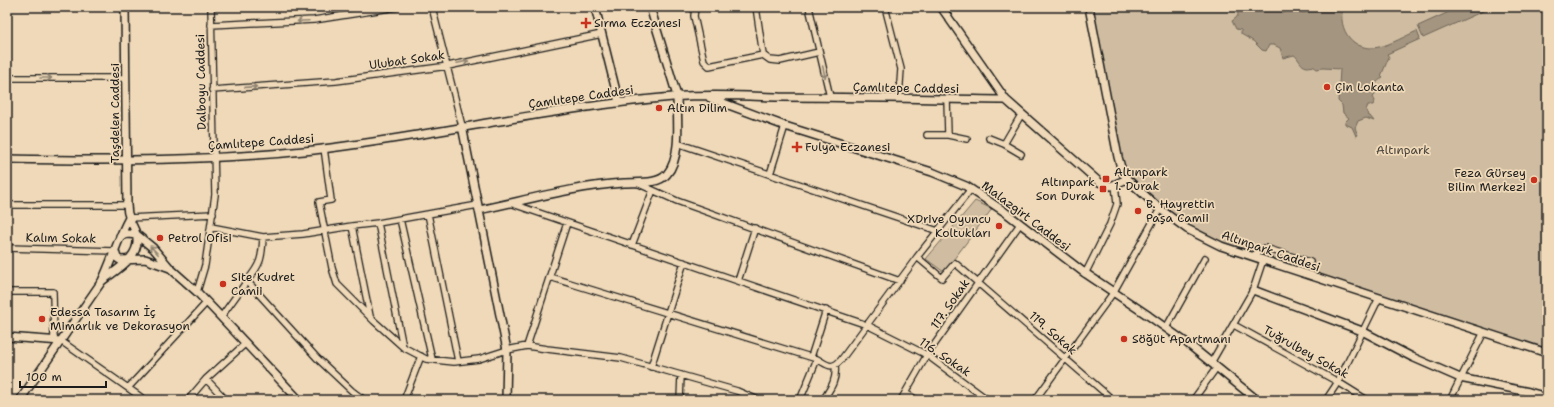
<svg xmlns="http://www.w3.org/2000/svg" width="1554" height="407" viewBox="0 0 1554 407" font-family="'Shantell Sans',sans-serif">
  <rect width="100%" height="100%" fill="#efd9b8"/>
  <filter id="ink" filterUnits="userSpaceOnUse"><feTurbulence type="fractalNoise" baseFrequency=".025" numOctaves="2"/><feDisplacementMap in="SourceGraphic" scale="8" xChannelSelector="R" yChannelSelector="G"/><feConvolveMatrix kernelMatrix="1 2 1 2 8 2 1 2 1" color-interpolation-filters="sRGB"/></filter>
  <g filter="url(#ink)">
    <path fill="#d0bda1" stroke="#766c5e" d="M1089,7H1547V353L1221,246L1187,229L1122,171Z
      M975,201L992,209L944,272L926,259Z"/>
    <path fill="#a49580" stroke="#6e6558" d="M1237,7H1240L1241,11L1244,12C1248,11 1251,8 1256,8C1264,8 1271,11 1279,10L1283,13L1286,12L1287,8H1296C1299,13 1304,14 1309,11L1311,7H1343C1337,30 1354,53 1379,47C1392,44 1405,36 1417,31L1420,39L1387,54L1389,57L1381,76L1383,78C1376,81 1373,86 1376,94L1373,97L1375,101L1373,105H1368L1366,110L1368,115L1370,116L1374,121L1366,118L1358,121L1355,128L1358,135L1356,136L1352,127L1345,124V122L1349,118L1343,113L1342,105L1338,101L1340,69L1323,68L1317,69C1312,65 1312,67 1307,67C1300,66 1299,58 1294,55L1283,58L1280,48L1274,45H1269L1266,51L1262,50L1253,41L1241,34V30L1236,29L1232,21L1236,18L1238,15Z
      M1460,7H1492L1423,38L1418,26Z"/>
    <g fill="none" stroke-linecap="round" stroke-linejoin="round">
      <g stroke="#1c1c1c" stroke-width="8">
        <path id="minor" d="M432,7L462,126
          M697,7L695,8L694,16L704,61L709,66L763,55
          M756,7L763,55L770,60L780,61L819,52
          M809,7L830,97
          M885,7L901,69L899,98
          M211,25L314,20L397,7
          M7,78H125
          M212,90L336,81L448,66L602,34
          M947,99L948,135
          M927,135H948L967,139
          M989,138L1004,144
          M677,143L938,231
          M324,148L331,200L319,202L332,268L337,284L374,321L403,347L426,359L454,362L479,359L507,350L527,346L547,349L621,358L737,391L758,400
          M1021,154L1004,144L1021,115
          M770,174L785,126
          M637,183L677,201L900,281
          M510,203L867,325L927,355L988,400
          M7,205H127
          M428,214L458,361
          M129,218L213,214
          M400,219L432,359
          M378,223L478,205
          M211,227L263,237L303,234L352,226
          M263,237C262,258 261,264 247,281L317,358L352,391L364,400
          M632,245L653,190
          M7,248L115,251
          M1252,256L1265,248L1310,262
          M917,257L942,278L955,263L1113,400
          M1085,274L1110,224L1117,204L1115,184
          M550,277L817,359C828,365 831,370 841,360L917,257L971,189
          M738,281L755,228
          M7,292H53L54,340
          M197,292L205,265L215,195L211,7
          M370,316L352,226L378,223L403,347
          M221,317L247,281
          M1234,325L1338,382L1367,400
          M1166,328L1205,258
          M61,341L128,388
          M527,346L567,223
          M811,357L826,310
          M1211,363L1253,290L1263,260
          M651,367L684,262
          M206,379L226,400
          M905,393L917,400
          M145,400L128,388L207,302
          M188,400L206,379L246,343
          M404,400L421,356
          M680,400L681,375
          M800,400L817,359
          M823,400C831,388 837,380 835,365
          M901,400L927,355L1020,224
          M1035,400L1113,293L1160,209
          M1193,400L1217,367
          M1326,400L1338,382L1379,298
          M1450,400L1484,332
          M1524,400L1529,392"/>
      </g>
      <g stroke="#1c1c1c" stroke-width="10">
        <path id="tertiary" d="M595,7L619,103
          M941,7L1006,100
          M1089,7L1118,157L1122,171L1127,179L1160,209L1187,229L1221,246L1547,353
          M710,98L785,126L932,172L966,186L1005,212L1082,271L1149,316L1187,343L1257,400
          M462,126L507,350L506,400
          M7,159C109,161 213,161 314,150C434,136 553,107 673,97C708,94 744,96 779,97C855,97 930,99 1006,100L1099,182L1111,186L1127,179
          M479,210C527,200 575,186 624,183C637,182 658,185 667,174C682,157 677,118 677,96
          M1253,290L1362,331L1412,357L1460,378L1529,392L1547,397
          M7,337L61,341"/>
      </g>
      <g stroke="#1c1c1c" stroke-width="10">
        <path id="secondary" d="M650,7L677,96
          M120,236L128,234L137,235L153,248L170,268L197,292L221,317L299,400
          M115,251L117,258L120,260L145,259L170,268
          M102,281C116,270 143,256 136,234C135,229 132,225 130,220C128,215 127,210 127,205L125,7
          M20,400L102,281C112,260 118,238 129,218"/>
      </g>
      <use href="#minor" stroke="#efd9b8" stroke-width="5.5"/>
      <use href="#tertiary" stroke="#efd9b8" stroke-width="7"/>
      <use href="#secondary" stroke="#efd9b8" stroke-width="7"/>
    </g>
    <defs><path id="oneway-shaft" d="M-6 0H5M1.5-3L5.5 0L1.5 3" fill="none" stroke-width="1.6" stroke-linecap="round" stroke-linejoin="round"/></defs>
    <g stroke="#908472">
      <use href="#oneway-shaft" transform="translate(303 21) rotate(177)"/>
      <use href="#oneway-shaft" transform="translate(463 62) rotate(-12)"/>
      <use href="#oneway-shaft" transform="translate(824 72) rotate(77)"/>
      <use href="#oneway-shaft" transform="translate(46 78)"/>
      <use href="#oneway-shaft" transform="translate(251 87) rotate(-4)"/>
      <use href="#oneway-shaft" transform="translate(154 250) rotate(-134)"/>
    </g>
  </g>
  <g fill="#c8321e" stroke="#efd9b8" stroke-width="1.5">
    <path d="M584 17h4v4h4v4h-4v4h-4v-4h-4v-4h4z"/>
    <circle cx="1327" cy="87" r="4"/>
    <circle cx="659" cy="108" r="4"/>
    <path d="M795 141h4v4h4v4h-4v4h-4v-4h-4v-4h4z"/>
    <rect x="1102" y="175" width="8" height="8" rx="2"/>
    <circle cx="1534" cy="180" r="4"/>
    <rect x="1099" y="185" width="8" height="8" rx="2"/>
    <circle cx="1138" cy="211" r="4"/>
    <circle cx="999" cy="226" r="4"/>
    <circle cx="160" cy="238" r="4"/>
    <circle cx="223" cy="284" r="4"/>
    <circle cx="42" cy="319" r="4"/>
    <circle cx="1124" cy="339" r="4"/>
  </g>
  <g text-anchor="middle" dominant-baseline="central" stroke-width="3.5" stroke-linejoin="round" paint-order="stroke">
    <g font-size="12" fill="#1c1c1c" stroke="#efd9b8" text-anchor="start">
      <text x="594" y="23">Sırma Eczanesi</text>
      <text x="1335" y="87">Çin Lokanta</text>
      <text x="667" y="108">Altın Dilim</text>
      <text x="805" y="147">Fulya Eczanesi</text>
      <text x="1114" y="172">Altınpark<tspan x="1114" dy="14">1. Durak</tspan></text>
      <text x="1526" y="173" text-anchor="end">Feza Gürsey<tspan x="1526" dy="14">Bilim Merkezi</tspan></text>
      <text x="1095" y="182" text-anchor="end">Altınpark<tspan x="1095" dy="14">Son Durak</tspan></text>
      <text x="1146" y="204">B. Hayrettin<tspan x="1146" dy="14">Paşa Camii</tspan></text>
      <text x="991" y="219" text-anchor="end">XDrive Oyuncu<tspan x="991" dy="14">Koltukları</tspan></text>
      <text x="168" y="238">Petrol Ofisi</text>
      <text x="231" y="277">Site Kudret<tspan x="231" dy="14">Camii</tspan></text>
      <text x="50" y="312">Edessa Tasarım İç<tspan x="50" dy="14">Mimarlık ve Dekorasyon</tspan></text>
      <text x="1132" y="339">Söğüt Apartmanı</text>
    </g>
    <g font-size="12" fill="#1c1c1c" stroke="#efd9b8">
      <text transform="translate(407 60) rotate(-8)">Ulubat Sokak</text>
      <text transform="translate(201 82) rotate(-91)">Dalboyu Caddesi</text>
      <text transform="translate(906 88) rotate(1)">Çamlıtepe Caddesi</text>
      <text transform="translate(581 97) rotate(-8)">Çamlıtepe Caddesi</text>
      <text transform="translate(115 113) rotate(-90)">Taşdelen Caddesi</text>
      <text transform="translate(261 142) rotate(-4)">Çamlıtepe Caddesi</text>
      <text transform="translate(1026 216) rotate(37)">Malazgirt Caddesi</text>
      <text transform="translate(61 238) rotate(1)">Kalım Sokak</text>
      <text transform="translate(1271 251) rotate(19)">Altınpark Caddesi</text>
      <text transform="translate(950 304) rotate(-55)">117. Sokak</text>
      <text transform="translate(1053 333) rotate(41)">119. Sokak</text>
      <text transform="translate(1306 352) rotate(29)">Tuğrulbey Sokak</text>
      <text transform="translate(945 357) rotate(34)">116. Sokak</text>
    </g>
    <g font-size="12" fill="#49443d" stroke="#efd9b8">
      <text x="1403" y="150">Altınpark</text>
    </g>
  </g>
  <rect width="1554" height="407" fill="none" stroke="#efd9b8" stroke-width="24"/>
  <rect x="12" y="12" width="1530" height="383" fill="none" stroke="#1c1c1c" stroke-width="1.5" filter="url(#ink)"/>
  <path d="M20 381v6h86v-6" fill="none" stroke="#1c1c1c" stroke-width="2"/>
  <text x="26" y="381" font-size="12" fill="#1c1c1c" stroke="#efd9b8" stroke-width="3" paint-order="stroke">100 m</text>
</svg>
